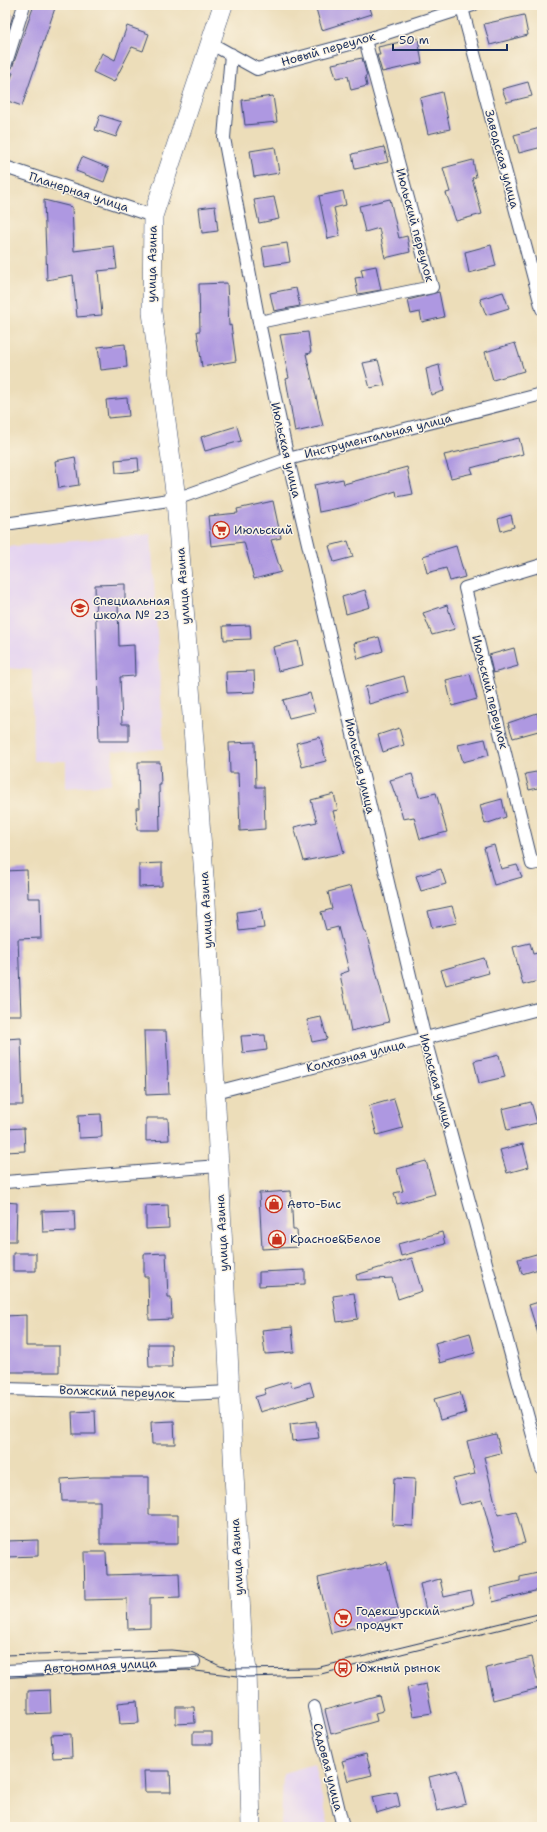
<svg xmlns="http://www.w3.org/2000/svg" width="547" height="1832" viewBox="0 0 547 1832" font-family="'Shantell Sans',sans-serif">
  <rect width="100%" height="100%" fill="#fcf5e5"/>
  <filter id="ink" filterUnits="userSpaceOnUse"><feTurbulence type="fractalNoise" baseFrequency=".025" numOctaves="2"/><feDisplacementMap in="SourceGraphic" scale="8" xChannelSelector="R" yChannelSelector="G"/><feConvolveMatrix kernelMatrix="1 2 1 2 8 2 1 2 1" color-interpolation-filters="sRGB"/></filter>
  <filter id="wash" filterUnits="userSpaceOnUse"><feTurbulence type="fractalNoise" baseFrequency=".012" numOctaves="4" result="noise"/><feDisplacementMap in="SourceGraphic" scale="16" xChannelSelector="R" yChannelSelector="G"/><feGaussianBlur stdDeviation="0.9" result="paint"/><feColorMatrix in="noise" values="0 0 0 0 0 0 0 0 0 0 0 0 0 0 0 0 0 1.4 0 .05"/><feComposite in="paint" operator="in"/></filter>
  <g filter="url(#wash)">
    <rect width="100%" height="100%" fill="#ecddb9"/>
    <path fill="#e4d3f1" d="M151,534L164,749L113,751L111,784L66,788V761H33L32,670L5,668V547Z
      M314,1764L329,1827H281L283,1773Z"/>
    <g id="blocks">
      <path fill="#ae98e1" d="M34,5H56L22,106L5,100V94L13,73L8,72L12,68Z
        M315,5H369L372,14L322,30Z
        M5,13L13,15L5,41Z
        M524,15L528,35L490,45L484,24Z
        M127,26L149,34L143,51L132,47L114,82L93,72L102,53L115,60Z
        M418,38L422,63L382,72L377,55H380L378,47Z
        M362,58L367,76H365L367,86L351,90L348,76L336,78L332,64Z
        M528,82L532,96L507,102L502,89Z
        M442,92L450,129L428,134L420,98Z
        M273,96L277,122L245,125L242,100Z
        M100,115L122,122L116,137L95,130Z
        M540,128L542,147L519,153L514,135Z
        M275,147L279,173L254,177L250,151Z
        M384,147L388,162L355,169L352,154Z
        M82,157L109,168L104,182L76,171Z
        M473,160L476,177L472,178L482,214L456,221L446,193L450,192L443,168Z
        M343,191L346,205L334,208L340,236L328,239L319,196Z
        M274,197L279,219L259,223L254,200Z
        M390,199L399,238L407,236L410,252L385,258L379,228L365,232L359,206Z
        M44,200L72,207L74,251L114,246L117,269L98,271L102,315L77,317L73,275L47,280Z
        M215,206L218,231L202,233L199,208Z
        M287,243L290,262L265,266L262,247Z
        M491,245L496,266L469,273L465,252Z
        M376,266L381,290L358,294L355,278L363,277L361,269Z
        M227,283L229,326L231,325L236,361L202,367L197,331H200L199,284Z
        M296,288L300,306L274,311L270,293Z
        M439,292L444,317L422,322L420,312L411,314L408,300Z
        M503,292L509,308L486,315L480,299Z
        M308,332L311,353L306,354L323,426L295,432L286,379L289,378L280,335Z
        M515,343L524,371L493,380L485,352Z
        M125,344L127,367L101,370L98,347Z
        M378,360L385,385L370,388L363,363Z
        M439,365L444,391L431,395L426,369Z
        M127,398L129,416L108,418L106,400Z
        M237,426L241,441L205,451L201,437Z
        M519,438L523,454L471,468L473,473L451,478L444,455Z
        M75,457L79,485L59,488L55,461Z
        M138,458L139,471L116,473L115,460Z
        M407,467L413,494L397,497L396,491L349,506L319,512L314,485L343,479L344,484Z
        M273,501L281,538L271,540L281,572L254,579L244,542L211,546L208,516L238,513L237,509Z
        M511,515L514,527L501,531L498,519Z
        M348,541L353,557L334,562L329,546Z
        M456,546L465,577L450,581L446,568L427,573L423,556Z
        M125,584V603H118L119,646L134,645L135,676L120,677L122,724H129V741H99L95,585Z
        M365,590L370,607L346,614L342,597Z
        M447,605L455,629L432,635L423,613Z
        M250,625L251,639L224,640L223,626Z
        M379,637L383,651L358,659L354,643Z
        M298,641L303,665L278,671L273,647Z
        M514,648L518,666L493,673L489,655Z
        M254,671L255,692L227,693L226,672Z
        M470,674L477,699L452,706L446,680Z
        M404,676L408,693L369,704L365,687Z
        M310,693L315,712L289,718L283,700Z
        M537,713L542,730L513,738L508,723Z
        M399,728L404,745L383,752L378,735Z
        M320,737L326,761L302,767L296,743Z
        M485,739L489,755L463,762L458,745Z
        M255,742L256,787H264L265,829L240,831L238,773H230L229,743Z
        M138,762H160L161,785H159L160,830H137L136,808H139Z
        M542,771V787L529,790L525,774Z
        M412,774L419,797L436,793L447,832L420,839L414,817L403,819L397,797H396L390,780Z
        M334,794L338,810L333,811L344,853L304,861L294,827L317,822L311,800Z
        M502,799L506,817L485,824L480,805Z
        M494,845L501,869L517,865L522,877L494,885L484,848Z
        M162,863V886L139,887V864Z
        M441,869L446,884L421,891L416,876Z
        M27,870L28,898H40L41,938L18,939L21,1015H5V871Z
        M351,886L364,932H366L389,1022L351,1031L340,974L349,971L338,927L326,930L321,912L332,909L328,892Z
        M452,906L457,923L432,928L428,911Z
        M261,909L264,928L239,931L237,912Z
        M530,943L533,954L542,952V980L523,985L513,947Z
        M484,958L489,973L446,985L441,970Z
        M321,1017L327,1039L312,1042L307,1020Z
        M144,1031H166L169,1094L146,1095Z
        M265,1035L267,1050L243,1053L241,1036Z
        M21,1038L23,1105H5V1039Z
        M499,1055L505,1077L479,1083L474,1061Z
        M394,1099L403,1128L377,1135L369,1106Z
        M531,1102L537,1123L507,1130L502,1109Z
        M101,1114L102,1137L79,1138L78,1115Z
        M146,1118H168L169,1140L146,1141Z
        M24,1128L25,1151L5,1152V1129Z
        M523,1144L529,1167L507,1173L500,1150Z
        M426,1161L435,1194L397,1204L394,1193L403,1191L397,1169Z
        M291,1191L293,1230H297L298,1247L262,1249L259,1193Z
        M5,1202L17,1203L16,1241H5Z
        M168,1205L169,1228L146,1229V1206Z
        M74,1210L75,1231L43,1232L42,1211Z
        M442,1232L445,1244L401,1256L398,1244Z
        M13,1253H36V1271H13Z
        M166,1253L168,1297H171L172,1319L149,1320L148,1277H144V1254Z
        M540,1253L542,1268L522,1274L518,1259Z
        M412,1258L422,1291L398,1299L392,1278L357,1280L356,1275Z
        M305,1270V1284L259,1286V1272Z
        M354,1293L358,1319L337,1322L333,1296Z
        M542,1301V1337H539L529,1305Z
        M26,1315V1346H59V1372H5V1316Z
        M292,1327L294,1352L265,1354L262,1330Z
        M470,1333L475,1353L440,1363L435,1343Z
        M148,1344H171L172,1367H149Z
        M290,1381L292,1387L310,1382L314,1396L260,1412L255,1397L266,1394L264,1389Z
        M460,1392L466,1413L440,1420L434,1399Z
        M95,1411L96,1434H73L72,1412Z
        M174,1421L175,1444H152L151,1422Z
        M316,1421L319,1438L292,1441L290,1424Z
        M496,1434L501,1453L484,1457L498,1515L516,1511L525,1543L496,1550L482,1500L460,1505L453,1479L475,1474L467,1441Z
        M93,1477H149V1515H178V1544H100V1501H62L61,1479Z
        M394,1478L415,1479L413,1526L392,1525Z
        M38,1540V1556L7,1557L6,1541Z
        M84,1552H106L107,1575L179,1573L180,1597L150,1598V1628L128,1629L127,1599L85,1600Z
        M387,1562L400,1617L331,1633L318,1578Z
        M542,1572V1589L493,1602L490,1588L520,1581V1577Z
        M440,1579L444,1597L471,1591L474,1604L427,1615L420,1584Z
        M532,1657L539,1688L493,1700L486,1668Z
        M426,1684L432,1713L413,1716L407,1688Z
        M50,1690L51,1713L28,1714V1691Z
        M379,1695L383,1711L375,1713L377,1721L331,1734L325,1710Z
        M137,1701L139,1723L120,1724L118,1703Z
        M176,1707H194L195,1723L176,1724Z
        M193,1732H212V1744H193Z
        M71,1734L72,1757L53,1758L51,1735Z
        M366,1754L372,1775L348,1781L342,1761Z
        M458,1770L466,1804L437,1811L429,1777Z
        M144,1771H170L171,1792H145Z
        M397,1792L400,1806L376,1813L372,1797Z"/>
    </g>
  </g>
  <g filter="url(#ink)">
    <use href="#blocks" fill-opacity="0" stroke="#3a496c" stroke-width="1"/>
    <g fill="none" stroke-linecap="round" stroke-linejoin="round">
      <g stroke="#3a496c" stroke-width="14">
        <path id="minor" d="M462,8L542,309
          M210,43L257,69L365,40L473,5
          M231,54L224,138L259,322L288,459L425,1039L542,1469
          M5,66L24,5
          M5,167L153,216
          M259,322L432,287L365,40
          M5,524L176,499L288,459L542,394
          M542,565L465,588L532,864L542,862
          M216,1092L542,1008
          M5,1182L219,1166
          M5,1389L187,1394L229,1392
          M5,1671L194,1662
          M314,1707L343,1827"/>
      </g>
      <g stroke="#3a496c" stroke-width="20">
        <path id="primary" d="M223,5L153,216L152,312L176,499L206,903L242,1637L247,1670L251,1827"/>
      </g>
      <use href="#minor" stroke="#fff" stroke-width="12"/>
      <use href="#primary" stroke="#fff" stroke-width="19"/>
      <path stroke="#1b2f5e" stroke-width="1" d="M5,1655L171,1650L191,1652L220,1666L232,1669L316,1668L542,1613
        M5,1676L187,1670L247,1677L317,1675L542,1619"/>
    </g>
  </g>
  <defs>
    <g id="supermarket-ring" transform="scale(0.9)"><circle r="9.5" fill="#fcf5e5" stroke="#c8321e" stroke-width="1.5"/><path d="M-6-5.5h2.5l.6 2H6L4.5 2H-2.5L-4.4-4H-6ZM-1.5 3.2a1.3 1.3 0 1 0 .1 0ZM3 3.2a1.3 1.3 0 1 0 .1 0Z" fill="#c8321e"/></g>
    <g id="school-ring" transform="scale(0.9)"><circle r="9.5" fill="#fcf5e5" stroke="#c8321e" stroke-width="1.5"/><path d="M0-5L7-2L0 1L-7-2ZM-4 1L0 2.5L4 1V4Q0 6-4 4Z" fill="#c8321e"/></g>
    <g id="shop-ring" transform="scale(0.9)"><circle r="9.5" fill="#fcf5e5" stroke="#c8321e" stroke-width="1.5"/><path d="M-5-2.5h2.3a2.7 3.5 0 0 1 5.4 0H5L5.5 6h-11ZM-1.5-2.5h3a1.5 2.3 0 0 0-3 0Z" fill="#c8321e"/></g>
    <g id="bus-ring" transform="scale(0.9)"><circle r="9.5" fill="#fcf5e5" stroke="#c8321e" stroke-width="1.5"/><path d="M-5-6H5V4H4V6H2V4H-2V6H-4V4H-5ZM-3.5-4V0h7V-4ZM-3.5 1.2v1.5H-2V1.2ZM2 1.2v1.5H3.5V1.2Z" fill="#c8321e"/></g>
  </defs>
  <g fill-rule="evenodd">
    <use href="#supermarket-ring" x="221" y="530"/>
    <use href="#school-ring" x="80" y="608"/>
    <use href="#shop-ring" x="274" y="1204"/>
    <use href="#shop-ring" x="277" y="1239"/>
    <use href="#supermarket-ring" x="343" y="1618"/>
    <use href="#bus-ring" x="343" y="1668"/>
  </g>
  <g text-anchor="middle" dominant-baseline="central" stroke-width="3" stroke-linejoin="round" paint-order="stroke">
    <g font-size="12" fill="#1b2f5e" stroke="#fcf5e5">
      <text transform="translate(328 49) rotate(-16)">Новый переулок</text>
      <text transform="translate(502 159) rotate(75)">Заводская улица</text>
      <text transform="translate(79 192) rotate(18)">Планерная улица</text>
      <text transform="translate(415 225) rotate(75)">Июльский переулок</text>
      <text transform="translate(152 264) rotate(-89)">улица Азина</text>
      <text transform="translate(378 436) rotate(-14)">Инструментальная улица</text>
      <text transform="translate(286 450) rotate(77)">Июльская улица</text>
      <text transform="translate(183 586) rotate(-94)">улица Азина</text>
      <text transform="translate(490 692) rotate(76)">Июльский переулок</text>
      <text transform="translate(360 766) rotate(77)">Июльская улица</text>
      <text transform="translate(206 910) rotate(-93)">улица Азина</text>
      <text transform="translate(356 1056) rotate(-14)">Колхозная улица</text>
      <text transform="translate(436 1081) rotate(75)">Июльская улица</text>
      <text transform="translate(222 1233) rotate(-93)">улица Азина</text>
      <text transform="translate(117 1392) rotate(2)">Волжский переулок</text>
      <text transform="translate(237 1557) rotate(-93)">улица Азина</text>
      <text transform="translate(100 1666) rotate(-3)">Автономная улица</text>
      <text transform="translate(328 1767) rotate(76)">Садовая улица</text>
    </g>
    <g font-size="12" fill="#1b2f5e" stroke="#fcf5e5" text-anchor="start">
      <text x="234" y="530">Июльский</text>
      <text x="93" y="601">Специальная<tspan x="93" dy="14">школа № 23</tspan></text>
      <text x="287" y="1204">Авто-Бис</text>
      <text x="290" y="1239">Красное&amp;Белое</text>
      <text x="356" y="1611">Годекшурский<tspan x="356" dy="14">продукт</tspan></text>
      <text x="356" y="1668">Южный рынок</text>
    </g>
  </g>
  <rect width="547" height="1832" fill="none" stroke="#fcf5e5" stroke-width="20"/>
  <path d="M393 44v6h114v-6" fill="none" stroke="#1b2f5e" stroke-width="2"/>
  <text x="399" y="44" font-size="12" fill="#1b2f5e" stroke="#fcf5e5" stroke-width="3" paint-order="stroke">50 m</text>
</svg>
